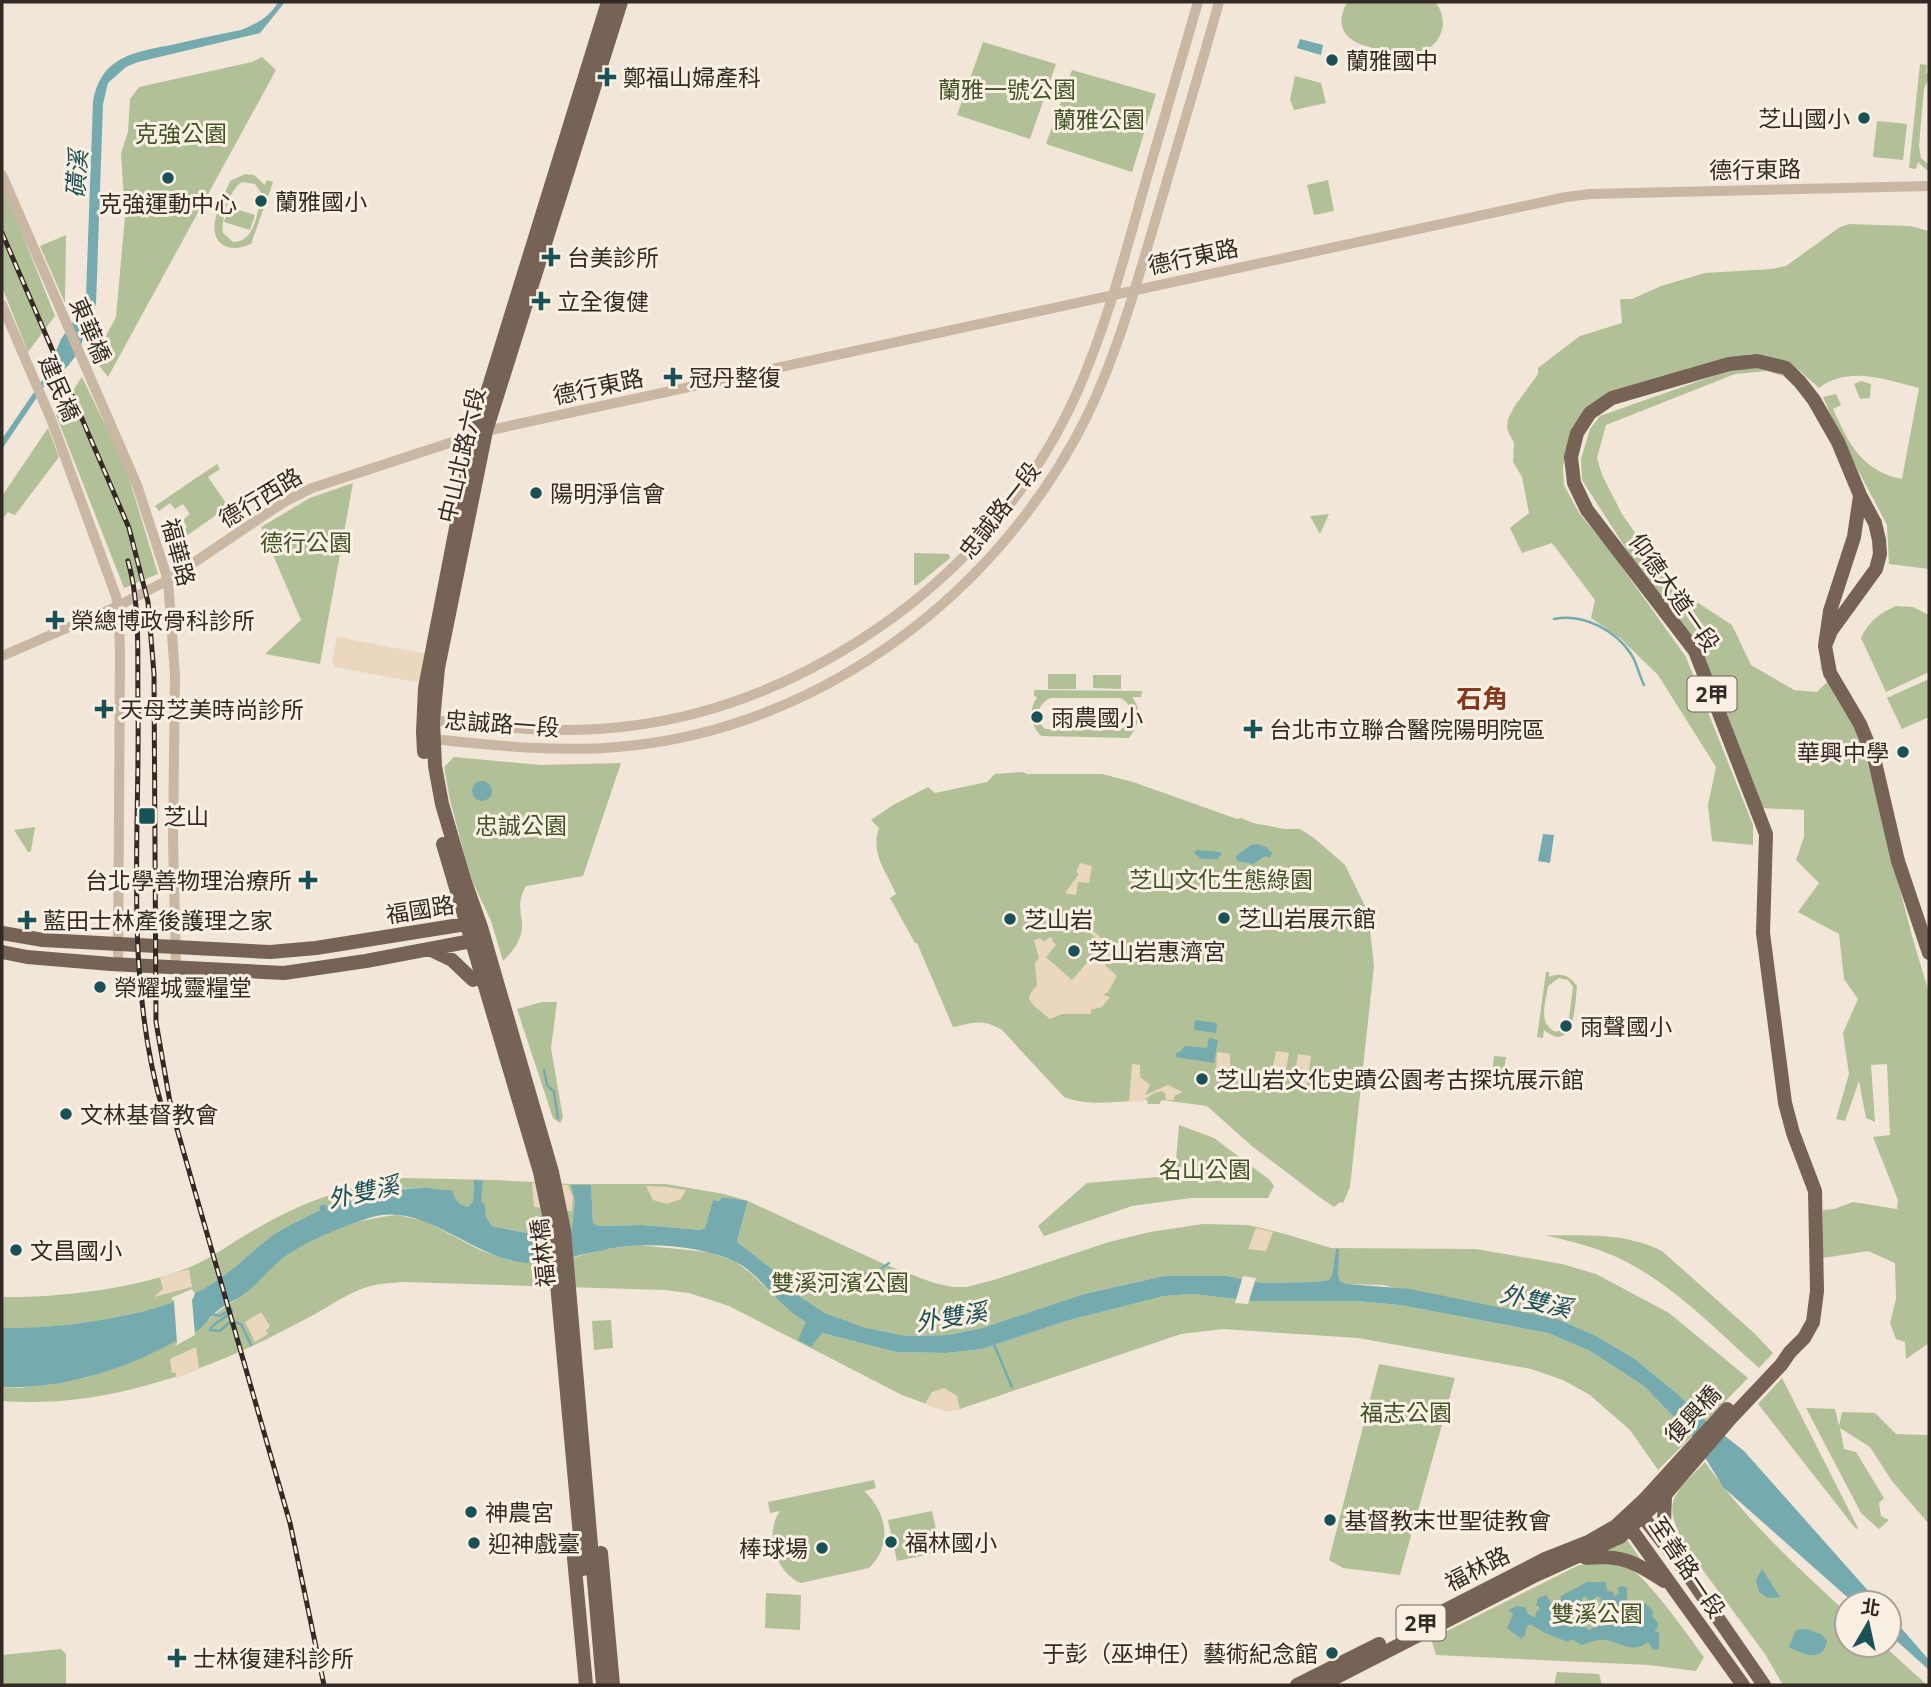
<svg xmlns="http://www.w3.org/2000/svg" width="1931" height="1687" viewBox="0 0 1931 1687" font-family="'Open Sans','Noto Sans TC',sans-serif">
  <rect width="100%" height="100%" fill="#f1e6d7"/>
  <path fill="#b1c097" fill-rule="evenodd" d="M1347,2H1442L1436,3C1449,20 1443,43 1423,51C1394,52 1321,52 1347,2Z
    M983,42L1056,64L1030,139L957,115Z
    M262,57L276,70L108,377L94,359L116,317L125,216L121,153L128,132L130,99L139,87L252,62Z
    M1920,64L1927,65L1926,73L1929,72V79L1924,88L1919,146L1921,158L1929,165V172L1918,162L1916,169L1909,168Z
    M1072,70L1156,94L1132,172L1046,144Z
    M1295,76L1321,83L1326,103L1294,110L1290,100Z
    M1877,121L1907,124L1903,160L1873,157Z
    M245,174L254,175L265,185L267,180L273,182L251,244C242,248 232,250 223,245C203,232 224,197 230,181ZM242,182L255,184L262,194C257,212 255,243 233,242L223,233C221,220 230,188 242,182Z
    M1328,180L1334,211L1314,215L1307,185Z
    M2,183L55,316L28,352L2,287Z
    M229,207L255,215L250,230L224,222Z
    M1849,224L1910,226L1929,231V569L1889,564L1887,525L1839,434L1823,397L1836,394L1841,405L1833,409C1849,444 1862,471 1902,479L1919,388C1886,380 1849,365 1819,388L1791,363L1750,354L1679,376L1585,411L1572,427L1563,467L1564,485L1579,513L1611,552L1686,657L1753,825V845L1712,841L1708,805L1716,767L1658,675L1620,638L1591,618L1595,600L1552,543L1522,553L1510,528L1529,513L1522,477L1513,462L1514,443L1507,429L1508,419L1514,407L1538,374V368L1580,336L1622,323L1620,299H1632L1661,286L1705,273L1772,269L1786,266L1840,227Z
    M66,235L65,303L40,246Z
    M1758,368L1774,370L1787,377L1767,371L1735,374L1606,425L1597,458L1602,475L1622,514L1654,560L1683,593L1732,625L1751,665L1794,690L1817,692L1827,682L1821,669L1818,630L1821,660L1848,710L1867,761L1912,936L1929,993V1343L1906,1359L1905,1342L1896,1339L1890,1323L1896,1299L1895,1263L1868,1251L1823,1258V1210L1834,1209L1853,1202L1897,1209L1898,1200L1873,1137L1890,1135L1887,1064L1871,1065L1875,1122L1866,1118L1859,1081L1845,1121L1836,1119L1849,1074L1843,1033L1858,999L1844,979L1839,934L1798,912L1819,883L1796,860L1804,837V810L1761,808L1695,645L1632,558L1582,480L1581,459L1590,429L1600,416L1733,369Z
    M82,377L126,468L158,574L124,588L56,415Z
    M1861,381L1871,384L1870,398L1860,399L1854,384Z
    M48,428L59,457L15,515L8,512L2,520V496Z
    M217,464L220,469L208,477L226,503L225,509L179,541L175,535L187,527L183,520L190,514L183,504L175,509L170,503L159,511L155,506Z
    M353,483L320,664L265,654L301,620L261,527L310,498Z
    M1329,514L1320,534L1310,516Z
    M914,553L949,554L950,558L917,585H914Z
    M1896,606L1913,607L1929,615V672L1886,692L1861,638C1869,621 1880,613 1896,606Z
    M1048,674H1076V689H1048Z
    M1093,675H1121V689L1093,688Z
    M1929,679V717L1902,729L1887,698Z
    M1034,690L1142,691L1141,697H1132C1143,712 1139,724 1129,738L1041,736C1030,724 1028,711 1037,697L1034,696ZM1050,698H1120C1130,701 1131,712 1129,721L1120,730L1045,729C1034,719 1037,705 1050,698Z
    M454,757L541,765L621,763L583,876L526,886C513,908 527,919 520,937C517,946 510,954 503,961L491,921L470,876L450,800L444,767Z
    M1023,772L1027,774H1102L1133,782L1237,819L1241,818L1253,823L1285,829H1300L1314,838L1345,865L1368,912L1374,966L1350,1187L1343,1203L1340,1202L1334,1207L1322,1199L1253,1147L1207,1106L1162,1100L1159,1104H1148L1147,1100C1119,1101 1090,1107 1064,1097L1002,1030C983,1018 973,1023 953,1027L917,943H915L890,898L896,894C886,871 870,853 879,828L871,820L893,805L928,787L935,793L987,782L995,774Z
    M35,827L31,851L28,852L14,830Z
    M1546,972H1549V977C1560,972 1570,975 1577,986C1575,1004 1575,1055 1544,1030L1543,1038L1537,1037ZM1559,978L1568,980L1573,987L1568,1026L1556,1032C1537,1024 1546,1002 1548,986Z
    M542,1002H557L551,1048L563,1118L560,1123L553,1118L517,1009Z
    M1494,1056L1506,1057L1502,1084L1491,1083Z
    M1179,1125L1214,1138L1270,1180L1274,1186L1268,1198H1191L1132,1206L1044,1236L1038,1226L1087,1183L1158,1177L1175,1172Z
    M404,1178L496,1180L570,1184H666L724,1194L748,1201L886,1265L934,1283L952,1287H967L997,1279L1109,1242L1150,1232L1203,1224L1248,1225L1285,1234L1331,1248L1476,1249L1562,1264L1596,1274L1669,1313L1748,1378L1706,1421L1681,1397L1635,1359L1598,1337L1383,1285L1347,1284L1340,1281L1338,1275V1249L1336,1250L1332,1275L1329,1280L1315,1282L1262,1283L1227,1276H1164L1084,1294L982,1328L948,1335L907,1336L863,1327L825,1313L799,1296L781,1276L737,1242L748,1202L722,1197L719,1201L713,1200L705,1228L702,1230L643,1225L598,1226L593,1223L591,1186L575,1201L571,1234L541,1236L492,1226L486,1217L485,1205L480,1201L483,1181H474L473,1201L468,1207C456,1204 449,1191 435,1189C400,1184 362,1196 329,1208L323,1204L320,1206V1210C303,1219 283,1227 269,1239C247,1256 229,1274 205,1288C152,1317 62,1330 2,1328V1297C58,1298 143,1288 195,1265C216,1255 234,1241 254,1230C302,1202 349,1185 404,1178Z
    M397,1215L425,1221L480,1250L508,1260L535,1263L575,1257L606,1249L638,1245L708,1252L735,1261L753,1275L784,1306L822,1333L896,1352L947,1353L982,1349L1066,1321L1164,1296L1193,1294L1253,1301H1356L1400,1305L1548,1333L1590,1351L1644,1386L1692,1436L1658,1470L1630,1430L1590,1395L1563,1380L1531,1369L1358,1338L1223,1329L1181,1334L960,1409L945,1411L902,1395L729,1306L689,1293L665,1290L404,1282C392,1283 379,1283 367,1287C349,1293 332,1304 315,1314C298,1323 281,1332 263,1341C181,1380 94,1408 2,1401V1387L19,1388L89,1377L202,1327C216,1310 232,1304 249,1290C262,1279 274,1263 289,1253C320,1233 360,1218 397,1215Z
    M1544,1235C1584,1236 1625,1232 1662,1251L1754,1333L1773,1353L1759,1368C1713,1327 1669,1280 1612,1255C1590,1246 1567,1240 1544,1235Z
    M611,1320L613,1348L594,1350L592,1321Z
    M1379,1364L1455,1378L1400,1575L1343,1568L1329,1560Z
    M1782,1378L1858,1528L1856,1529L1758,1404Z
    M1806,1408L1835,1409L1839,1426L1842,1412L1875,1413L1896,1434L1929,1435V1524L1892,1481L1870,1447L1840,1428L1844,1449L1856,1452L1884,1498L1879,1503L1881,1516L1889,1520L1879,1529L1861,1513Z
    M1705,1462C1742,1516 1798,1568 1847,1613V1645H1883L1927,1685H1783L1765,1654L1685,1546C1661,1500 1673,1496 1705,1462Z
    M874,1480L876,1488L864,1491C887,1512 893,1545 869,1568L801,1583C775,1572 764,1534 780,1511L770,1513L768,1502Z
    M932,1511L941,1552L897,1561L888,1520Z
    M1625,1539L1627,1540L1642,1561L1605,1552Z
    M1597,1564C1608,1565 1620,1564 1630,1569C1648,1578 1690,1638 1704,1657L1696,1671L1649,1665L1436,1655L1431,1639L1579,1565Z
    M766,1593L801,1595L800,1630L765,1628Z
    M61,1649L66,1654V1685H2V1655Z
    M1557,1672L1599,1674L1602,1685H1554Z"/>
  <path fill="#ead7bd" d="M337,637L427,654L422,679L416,682L335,667L332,662Z
    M1080,863L1092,866L1089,883L1078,882L1076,895L1065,893L1079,874L1076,872Z
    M1073,914L1113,948L1104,964L1117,976L1108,992L1103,995L1110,997L1102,1007L1091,1010V1014H1062L1050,1019L1034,1006L1029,999L1030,994L1037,985L1035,963L1039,958L1034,940L1040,938L1044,942L1050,937L1053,939L1052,941L1056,945L1046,957L1072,980L1103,944L1072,917Z
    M1276,1051L1289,1053L1284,1080L1271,1078Z
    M1217,1052L1230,1054V1072H1216Z
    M1298,1054L1311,1056L1307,1085L1293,1083Z
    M1132,1064L1140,1065V1077L1150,1085L1145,1095L1168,1085L1183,1092L1174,1096V1100H1166L1165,1093L1162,1091L1154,1093L1143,1101L1129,1102Z
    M532,1183L568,1185L573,1197L572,1211L534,1207Z
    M646,1186L667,1187L686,1190L681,1199L667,1204L653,1200Z
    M1256,1228L1273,1232L1266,1251L1248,1249Z
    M189,1269L192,1287L154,1297L163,1289L160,1277Z
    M261,1312L270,1326L266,1331L268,1334L255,1342L245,1322Z
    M196,1347L199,1369L176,1378V1373H172L170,1359Z
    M944,1388L957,1396L960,1409L945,1411L925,1404L932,1392Z"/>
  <path fill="#75abaf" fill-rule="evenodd" d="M278,2H285L260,33L138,62L126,67L108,83L103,104L96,304L85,330L80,350L68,366L48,381L2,449V439L47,373L61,339L84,306L86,296L93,102C101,55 136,52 176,44C197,39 219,34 241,30C256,24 270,17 278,2Z
    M1300,39L1323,45L1321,55L1297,48Z
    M472 791a10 10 0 1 1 20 0a10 10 0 1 1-20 0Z
    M1543,834L1554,835L1550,863L1538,861Z
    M1258,844L1266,847L1272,853L1270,858L1265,856L1253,864L1237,861L1236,856L1251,845Z
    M1198,850L1220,852L1222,854L1217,859H1202L1195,854V851Z
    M1195,1020L1217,1023L1216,1033L1194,1030Z
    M1209,1038L1218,1040L1214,1063L1176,1057V1053L1180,1052L1185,1046L1207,1048Z
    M474,1180L483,1181L481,1201L485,1205L486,1217L492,1226L541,1236L571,1234L575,1201L571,1185H591L593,1223L598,1226L643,1225L701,1230L705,1228L713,1200L719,1201L722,1197L748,1201L737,1242L781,1276L799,1296L825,1313L863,1327L907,1336L948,1335L982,1328L1084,1294L1164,1276H1227L1262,1283L1315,1282L1329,1280L1332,1275L1336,1249H1339L1338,1275L1340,1281L1347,1284L1410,1289L1557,1319L1598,1337L1635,1359L1681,1397L1706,1421L1744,1451L1879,1603H1854L1723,1487L1692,1436L1644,1386L1590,1351L1548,1333L1400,1305L1356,1301H1253L1193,1294L1164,1296L1066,1321L982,1349L947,1353L896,1352L822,1333L811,1347L798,1340L806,1322C797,1316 788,1310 781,1303C767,1289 752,1269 734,1261C699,1245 641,1241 604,1250C581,1254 559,1262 536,1263C478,1266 429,1201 372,1217C344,1226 315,1237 290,1253C274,1263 262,1280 247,1292C237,1300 225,1304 216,1312C210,1316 207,1323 202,1327C194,1334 182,1338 174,1342C121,1371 61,1389 2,1387V1328C62,1329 152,1317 205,1288C229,1274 247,1256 268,1239C283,1227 303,1219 320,1210V1206L324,1204L329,1208C358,1198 388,1189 419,1188C431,1187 440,1191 452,1190C455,1200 458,1204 468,1207L473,1201Z
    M1762,1569L1780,1597L1768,1598L1759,1592L1756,1580Z
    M1587,1582H1606L1607,1591L1613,1592L1615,1597L1619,1592L1617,1588L1622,1586L1627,1588V1602L1645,1603L1653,1611L1652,1616L1658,1623L1657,1629L1654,1630L1659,1633V1649L1653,1650L1648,1642C1632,1655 1620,1641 1604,1640C1597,1639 1589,1643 1582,1645L1571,1639L1568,1642L1545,1633L1530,1624L1527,1626L1525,1635L1521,1639L1507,1628L1513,1614L1508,1610L1517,1606L1525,1607L1528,1614L1535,1618L1536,1612L1539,1610V1606H1536L1538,1598L1546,1595L1551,1603L1550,1606L1557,1609V1604L1560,1602L1561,1596ZM1586,1596L1588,1601H1593L1597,1596L1601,1598L1600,1604L1604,1606L1620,1607V1613L1626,1622L1598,1625L1589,1630L1585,1627L1570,1625L1572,1617L1577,1615L1583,1597Z
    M1889,1614L1929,1660V1670L1889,1634Z
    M1807,1629L1821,1634L1827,1641C1823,1664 1803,1654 1789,1647L1796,1630Z"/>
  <path fill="#f1e6d7" d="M1243,1276L1256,1278L1248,1304L1235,1303Z
    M192,1289L195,1294L192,1300L195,1335L175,1346L177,1343L174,1301L171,1298Z"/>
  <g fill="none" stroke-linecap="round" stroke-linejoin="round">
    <path stroke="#75abaf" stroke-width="2.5" d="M1554,619C1584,613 1616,631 1631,654C1637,663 1639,675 1644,685
      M544,1070L547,1085L554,1092L558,1118
      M796,1292L879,1270L889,1263
      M211,1314L220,1316L231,1309L232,1311C226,1319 213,1322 210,1330L220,1331L231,1321L241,1324L251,1345
      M993,1342L1012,1387"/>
    <path stroke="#c9b6a3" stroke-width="10" d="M2,175L137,485L168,580L175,675L173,839L176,968
      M2,305L51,419L116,596L119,615L120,656L118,964
      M2,656L118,606L168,580L284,502L312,488L486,431L1566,197L1590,194L1929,186
      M429,725L433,721C457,720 481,724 504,727C545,731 589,731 630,726C711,716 789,685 857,642C952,582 1029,498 1076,395C1105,330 1124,259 1143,191C1161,128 1180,65 1198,2
      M428,736L433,739C498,746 563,753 628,746C825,726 1001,590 1087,416C1119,350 1138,278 1159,208C1179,139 1200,71 1219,2"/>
    <path stroke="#776256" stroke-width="14" d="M1860,496L1854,537L1830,611L1825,646L1830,673L1860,724L1874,758L1898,861L1929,953
      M424,752L423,732L425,688L474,435L608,2
      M443,844L540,1172L552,1229L583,1569
      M2,933L43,940L270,952L316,948L466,924L473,925
      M429,949L452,960L473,980
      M2,952L27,957L111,964L284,973L366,961L466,942L473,940L477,934
      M1665,1495L1664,1523L1678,1551
      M1635,1515L1643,1517L1684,1569L1764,1685
      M1630,1519L1631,1529L1743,1685
      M601,1553L613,1685
      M574,1558L586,1685
      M1586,1558C1621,1555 1634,1561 1664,1581
      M1438,1614L1545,1559L1588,1542L1616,1526L1644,1500L1727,1409
      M603,1685L564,1230L552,1172L481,927L464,879L442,804L435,766L433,721L438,668L486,431L621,2
      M1297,1685L1379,1644
      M1321,1685L1532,1577L1620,1537L1665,1495L1730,1419L1781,1365L1790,1352L1804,1338L1813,1322L1817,1291L1815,1191L1793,1133L1785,1103L1763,933L1766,834L1695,651L1587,510L1574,483L1571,457L1577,433L1590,413L1612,398L1729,364L1757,361L1786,368L1800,382L1814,400L1838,442L1860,495L1875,523L1879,540L1880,554L1876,569L1831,631L1825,646"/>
    <g stroke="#342a25" stroke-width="5">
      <path id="rail" d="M2,233L129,528L148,602L154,674L156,1022L171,1108L290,1523L324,1685
        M128,561C141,607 137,657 138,704C140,839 124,979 163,1111"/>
    </g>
    <use href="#rail" stroke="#f9f0e3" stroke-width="2.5" stroke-dasharray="8" stroke-linecap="butt"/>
  </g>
  <g fill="#1a5156" stroke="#f9f0e3" stroke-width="2.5">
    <circle cx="1332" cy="60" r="7"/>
    <path d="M603.5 66.5h7v7h7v7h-7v7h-7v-7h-7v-7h7z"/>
    <circle cx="1864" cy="118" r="7"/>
    <circle cx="168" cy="178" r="7"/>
    <circle cx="261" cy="201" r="7"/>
    <path d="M547.5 246.5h7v7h7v7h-7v7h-7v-7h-7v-7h7z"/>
    <path d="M537.5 290.5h7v7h7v7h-7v7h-7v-7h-7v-7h7z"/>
    <path d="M669.5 366.5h7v7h7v7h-7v7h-7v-7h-7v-7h7z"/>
    <circle cx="536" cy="493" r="7"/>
    <path d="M51.5 609.5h7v7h7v7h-7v7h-7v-7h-7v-7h7z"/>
    <path d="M100.5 698.5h7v7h7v7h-7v7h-7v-7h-7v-7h7z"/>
    <circle cx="1037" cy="717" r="7"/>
    <path d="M1249.5 718.5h7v7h7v7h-7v7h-7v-7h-7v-7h7z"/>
    <circle cx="1903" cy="752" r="7"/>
    <rect x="138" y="807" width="18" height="18" rx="3.5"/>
    <path d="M304.5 869.5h7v7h7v7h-7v7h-7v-7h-7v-7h7z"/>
    <circle cx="1224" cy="918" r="7"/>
    <circle cx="1010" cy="919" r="7"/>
    <path d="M23.5 909.5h7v7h7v7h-7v7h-7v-7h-7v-7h7z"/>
    <circle cx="1074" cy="951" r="7"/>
    <circle cx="100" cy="987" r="7"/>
    <circle cx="1566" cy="1026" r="7"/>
    <circle cx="1202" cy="1079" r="7"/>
    <circle cx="66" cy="1114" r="7"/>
    <circle cx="16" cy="1250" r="7"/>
    <circle cx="471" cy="1512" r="7"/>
    <circle cx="1330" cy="1520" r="7"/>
    <circle cx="891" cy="1542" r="7"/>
    <circle cx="474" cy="1543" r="7"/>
    <circle cx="822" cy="1548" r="7"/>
    <circle cx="1332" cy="1653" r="7"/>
    <path d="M173.5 1647.5h7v7h7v7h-7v7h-7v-7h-7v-7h7z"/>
  </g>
  <g text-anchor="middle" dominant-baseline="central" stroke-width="6" stroke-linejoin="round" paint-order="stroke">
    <g fill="#f9f0e3" stroke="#6f655e" stroke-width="2">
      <rect x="1687.5" y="676.5" width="49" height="35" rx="5"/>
      <rect x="1396.5" y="1605.5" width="49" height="35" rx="5"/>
    </g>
    <g font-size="21" font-weight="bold" fill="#342a25">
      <text x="1712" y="694">2甲</text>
      <text x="1421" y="1623">2甲</text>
    </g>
    <g font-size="23" fill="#342a25" stroke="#f9f0e3" text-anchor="start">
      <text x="1346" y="60">蘭雅國中</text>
      <text x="623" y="77">鄭福山婦產科</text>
      <text x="1850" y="118" text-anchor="end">芝山國小</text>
      <text x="275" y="201">蘭雅國小</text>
      <text x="168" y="203" text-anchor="middle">克強運動中心</text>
      <text x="567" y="257">台美診所</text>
      <text x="557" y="301">立全復健</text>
      <text x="689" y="377">冠丹整復</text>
      <text x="550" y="493">陽明淨信會</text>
      <text x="71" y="620">榮總博政骨科診所</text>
      <text x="120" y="709">天母芝美時尚診所</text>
      <text x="1051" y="717">雨農國小</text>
      <text x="1269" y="729">台北市立聯合醫院陽明院區</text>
      <text x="1889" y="752" text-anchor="end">華興中學</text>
      <text x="163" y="816">芝山</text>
      <text x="292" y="880" text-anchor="end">台北學善物理治療所</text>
      <text x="1238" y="918">芝山岩展示館</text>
      <text x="1024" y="919">芝山岩</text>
      <text x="43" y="920">藍田士林產後護理之家</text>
      <text x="1088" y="951">芝山岩惠濟宮</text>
      <text x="114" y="987">榮耀城靈糧堂</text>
      <text x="1580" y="1026">雨聲國小</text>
      <text x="1216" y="1079">芝山岩文化史蹟公園考古探坑展示館</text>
      <text x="80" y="1114">文林基督教會</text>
      <text x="30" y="1250">文昌國小</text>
      <text x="485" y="1512">神農宮</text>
      <text x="1344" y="1520">基督教末世聖徒教會</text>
      <text x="905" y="1542">福林國小</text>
      <text x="488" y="1543">迎神戲臺</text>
      <text x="808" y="1548" text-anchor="end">棒球場</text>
      <text x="1318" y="1653" text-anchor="end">于彭（巫坤任）藝術紀念館</text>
      <text x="193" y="1658">士林復建科診所</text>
    </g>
    <g font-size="23" fill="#425328" stroke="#f9f0e3">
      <text x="1007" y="89">蘭雅一號公園</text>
      <text x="1099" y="119">蘭雅公園</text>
      <text x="181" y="133">克強公園</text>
      <text x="306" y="542">德行公園</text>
      <text x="521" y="825">忠誠公園</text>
      <text x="1221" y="879">芝山文化生態綠園</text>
      <text x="1205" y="1169">名山公園</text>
      <text x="840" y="1282">雙溪河濱公園</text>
      <text x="1406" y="1412">福志公園</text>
      <text x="1597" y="1613">雙溪公園</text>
    </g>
    <g font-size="23" fill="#342a25" stroke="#f9f0e3">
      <text transform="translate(1755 169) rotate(-1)">德行東路</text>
      <text transform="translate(1193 256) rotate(-12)">德行東路</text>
      <text transform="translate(91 330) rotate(67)">東華橋</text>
      <text transform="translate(598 386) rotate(-12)">德行東路</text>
      <text transform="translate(60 388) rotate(67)">建民橋</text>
      <text transform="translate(461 455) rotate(-77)">中山北路六段</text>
      <text transform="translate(260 497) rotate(-31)">德行西路</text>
      <text transform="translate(999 510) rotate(-52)">忠誠路一段</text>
      <text transform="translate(179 552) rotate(75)">福華路</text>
      <text transform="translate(1675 592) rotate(55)">仰德大道一段</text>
      <text transform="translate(502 723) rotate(4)">忠誠路一段</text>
      <text transform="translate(420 909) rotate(-9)">福國路</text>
      <text transform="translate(542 1253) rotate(-96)">福林橋</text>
      <text transform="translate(1692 1414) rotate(-47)">復興橋</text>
      <text transform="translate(1688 1567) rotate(56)">至善路一段</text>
      <text transform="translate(1477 1568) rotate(-27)">福林路</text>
    </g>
    <g font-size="24" font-style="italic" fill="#1a5156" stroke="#f9f0e3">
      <text transform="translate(76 174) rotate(-86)">磺溪</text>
      <text transform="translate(363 1191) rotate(-12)">外雙溪</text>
      <text transform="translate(1536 1300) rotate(13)">外雙溪</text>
      <text transform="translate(951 1316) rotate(-9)">外雙溪</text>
    </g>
    <g font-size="26" font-weight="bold" fill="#85381c" stroke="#f9f0e3">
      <text x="1482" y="698">石角</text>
    </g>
  </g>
  <rect width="1931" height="1687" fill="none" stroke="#342a25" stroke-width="7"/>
  <g transform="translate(1868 1624) rotate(9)"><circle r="33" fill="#f9f0e3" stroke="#aaa197" stroke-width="2"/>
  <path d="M0-5L12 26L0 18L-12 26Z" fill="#1a5156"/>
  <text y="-10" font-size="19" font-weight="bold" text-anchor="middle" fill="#342a25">北</text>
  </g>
</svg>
